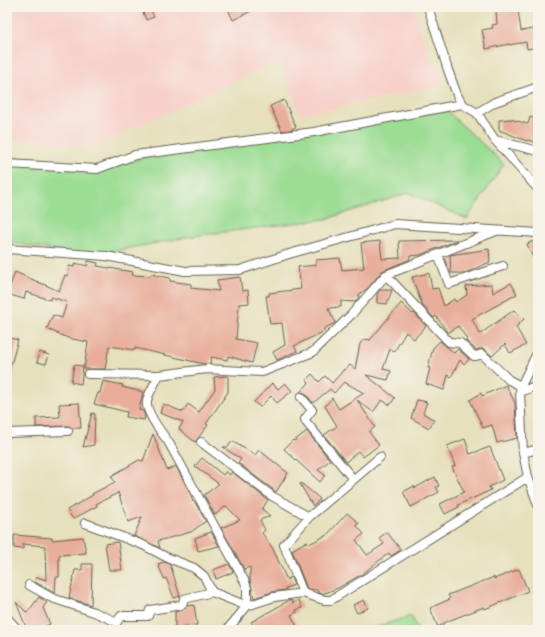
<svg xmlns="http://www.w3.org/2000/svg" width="545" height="637" viewBox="0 0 545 637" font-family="'IM FELL Great Primer',serif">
  <rect width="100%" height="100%" fill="#f7f3e8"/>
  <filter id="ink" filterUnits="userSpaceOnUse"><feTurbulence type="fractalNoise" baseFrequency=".025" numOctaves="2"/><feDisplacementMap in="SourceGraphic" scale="8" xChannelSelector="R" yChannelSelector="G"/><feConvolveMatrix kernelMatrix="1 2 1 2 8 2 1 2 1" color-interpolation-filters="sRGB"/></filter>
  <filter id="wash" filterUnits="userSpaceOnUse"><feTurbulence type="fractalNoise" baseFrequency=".012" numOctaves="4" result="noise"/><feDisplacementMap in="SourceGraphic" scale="16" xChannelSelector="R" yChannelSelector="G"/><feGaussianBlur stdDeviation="0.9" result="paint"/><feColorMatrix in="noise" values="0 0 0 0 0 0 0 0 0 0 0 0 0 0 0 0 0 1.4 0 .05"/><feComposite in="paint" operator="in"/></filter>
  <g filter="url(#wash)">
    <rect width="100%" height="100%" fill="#e6e0bd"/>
    <path fill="#f7d0ca" d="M7,7H414L422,36L444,85L300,115L279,61L91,148L7,138Z"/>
    <path fill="#9cdd94" stroke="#5c7c58" d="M446,110L504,164L467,219L409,193L326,219L193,236L88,256L7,242V157L107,169L156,154Z
      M411,616L418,630H366Z"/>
    <g id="blocks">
      <path fill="#e8ae9b" d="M141,7H150L154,17L146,20Z
        M227,7H259L233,20Z
        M518,10L521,31L538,28V47L527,49L526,42L509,45V44L486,49L482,30L493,28L492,25L497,24L496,11Z
        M284,100L296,127L290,130L282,131L270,106Z
        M530,117L538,120V143L527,140V141L499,130V120L510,119L528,124Z
        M538,239V269L527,244Z
        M458,240L420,255L410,256V259L382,271L368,288L359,294V297L355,302L341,301V307L328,308L335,321V323L323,329L325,331L294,346L297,351L277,360L273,352L285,345L282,323L270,324L266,296H269V293L301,289L298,267L316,265V260L340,258L342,270L364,268L361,243L380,241L382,259L400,258L399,241Z
        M489,249L490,262L465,273H451L450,255Z
        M88,261L98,263L97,266L133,272L132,275L150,276L151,274L170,278V281L191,284V288L219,291L217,280L240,277L242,291L248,290L249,303L239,304L236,339L257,343L252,363L228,356L227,360L211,357L210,364H204L135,348V350L109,346L105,369H84L88,342L68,338L47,329L53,315L62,318L67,302L51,297L50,300L26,292L24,299L7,294L15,272L59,291L65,275L68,276L69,266L74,267L75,263L87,266Z
        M429,273L432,289L438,288L444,306L454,299L456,302L467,295L466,286L492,284L493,293L511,283L517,294L472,319L480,334L514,310L524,319L516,327L526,345L510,353L505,344L492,356L484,349H479L476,350L466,341L467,339L458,326L448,333L436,316L434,318L422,305L412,277Z
        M380,290H392L387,304L377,303V294Z
        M401,303L413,314L414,313L426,326L414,339L406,332L394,352L390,349L383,369L391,371L388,380L366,375L395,398L390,405L382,400L373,412L357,400L375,427L369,432L379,445L363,457L358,451L346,462L324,435L337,426L325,406L332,398L339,409L364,393L344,382L334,393L330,389L313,403L305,393L300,392L309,383L306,380L312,374L319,382L325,376L332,383L341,373L344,369H345L350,365L355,369L360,344L364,339L370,340Z
        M7,337L18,340L9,372L7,371Z
        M440,341L454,353L458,349L469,359L464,364L460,360L451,377L448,375L444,390L426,384L430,368H428L433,348Z
        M40,352L49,355L46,364L37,362Z
        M74,365L83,366L81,384L71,382Z
        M228,376V392L206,424L208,425L195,442L179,429L183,422L160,413L163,404L183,412L188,404L199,412L215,389L214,377Z
        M103,381L123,385L122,387L143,392L139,410L143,411L145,416L144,420L126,417L127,412L94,404L98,393H100Z
        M272,383L278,389L285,383L292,391L277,403L271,396L260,407L254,402Z
        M506,385L515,403L517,438L497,443L492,425L483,428L470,400L481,393L482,396Z
        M417,400L427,402L423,413L434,420L429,428L411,418Z
        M79,403L81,428H72L68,426L36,427V418L60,417L59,404Z
        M92,413L95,414L94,445L83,447Z
        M307,431L330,460L318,470L325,475L320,482L284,449L293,440L294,441Z
        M153,434L167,470L176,466L190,493L193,502L194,501L206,521L191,532L158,541L160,548L134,536L142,517L128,522L118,492V493L96,504L97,506L73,519L67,510L93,495L92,494L115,482L111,476L139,460L143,461Z
        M465,439L470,454L490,447L503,480L489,487L491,490L458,505L459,507L445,514L440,504L464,492L452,467L455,466L447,446Z
        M232,441L240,446V447H242L255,455L259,450L288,473L276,492L238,463L241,459L223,447H228Z
        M202,458L223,475L226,471L230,475L232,472L268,500L262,509L270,516L260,520L265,530L262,533L273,549L287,580L291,577L294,585L286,588V590L272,592L254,598L250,580V567L244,569L221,528L240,520L226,506L215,515L204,495L219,484L195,466Z
        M435,477L439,486L436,487L439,492L411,507L403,492L414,486L415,488Z
        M301,483L320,499L313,506L300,484Z
        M347,513L359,523L356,525L364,534L356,540L367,555L384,544L379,538L387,532L401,550L391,556L389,553L362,574L338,588L322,594L318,592L317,590L307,589L292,550L307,541L309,544L327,535Z
        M211,532L219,546L198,551L195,538Z
        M14,535L52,538V540L83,537L86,553L59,555V577H56L55,593L35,582L37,577L46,580L45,546L23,544V549L14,548Z
        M118,542L122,570H109L105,544Z
        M164,562L170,564L180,596L174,598L166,578L164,579L158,564Z
        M82,564H92L91,605L69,598L75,570H82Z
        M229,564L233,572L216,579L213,570Z
        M519,569L528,591L485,609L484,607L448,621L438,627L430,608L450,599L448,595L494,577V579Z
        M39,597L47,602L43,608L50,624L36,630H27L16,602L27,613Z
        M290,600H291L293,603L299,600L302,608L296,610L297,612L291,615L299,630H256L251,622Z
        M364,600L368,608L357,613L353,605Z
        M194,605L197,625L175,627V612L182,610L187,606Z"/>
    </g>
  </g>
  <g filter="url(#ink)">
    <use href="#blocks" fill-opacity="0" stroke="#636154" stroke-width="1"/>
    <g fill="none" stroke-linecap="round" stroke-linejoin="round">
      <g stroke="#636154" stroke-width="10">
        <path id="street" d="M428,7L448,70L457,95L462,104L477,113L495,140L538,189
          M477,113L495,102L538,87
          M495,140L538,151
          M7,164L97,169L135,155L314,132L462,104
          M7,249L106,256L185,271L240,270L289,254L395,224L538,233
          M438,255L449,284L503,266
          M386,275L449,342L460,343L474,356H476L482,354L509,380L521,386
          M538,351L521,386L520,392L523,453L528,477L538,505
          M88,374L159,375L207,369L262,372L313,352L351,315L386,275L496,231
          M520,392L538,385
          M301,397L312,410L305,419L306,422L353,479
          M7,433L68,431
          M201,442L272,496L309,517
          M523,453L538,449
          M85,523L143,545L166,557L194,568L204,576L212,592L247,606V588L245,582L169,443C163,434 145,413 147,401C148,394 156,382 159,375
          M29,585L52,598L94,612L117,622L121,616H148L150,610L181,605L183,603L184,599L212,592
          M303,593L284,545L309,517L380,457
          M7,618L18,630
          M227,630L247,606L274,597L303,593L324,600H331L528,477"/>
      </g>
      <use href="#street" stroke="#fff" stroke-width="8"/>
    </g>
  </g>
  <rect width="545" height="637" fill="none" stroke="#f7f3e8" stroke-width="24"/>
</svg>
